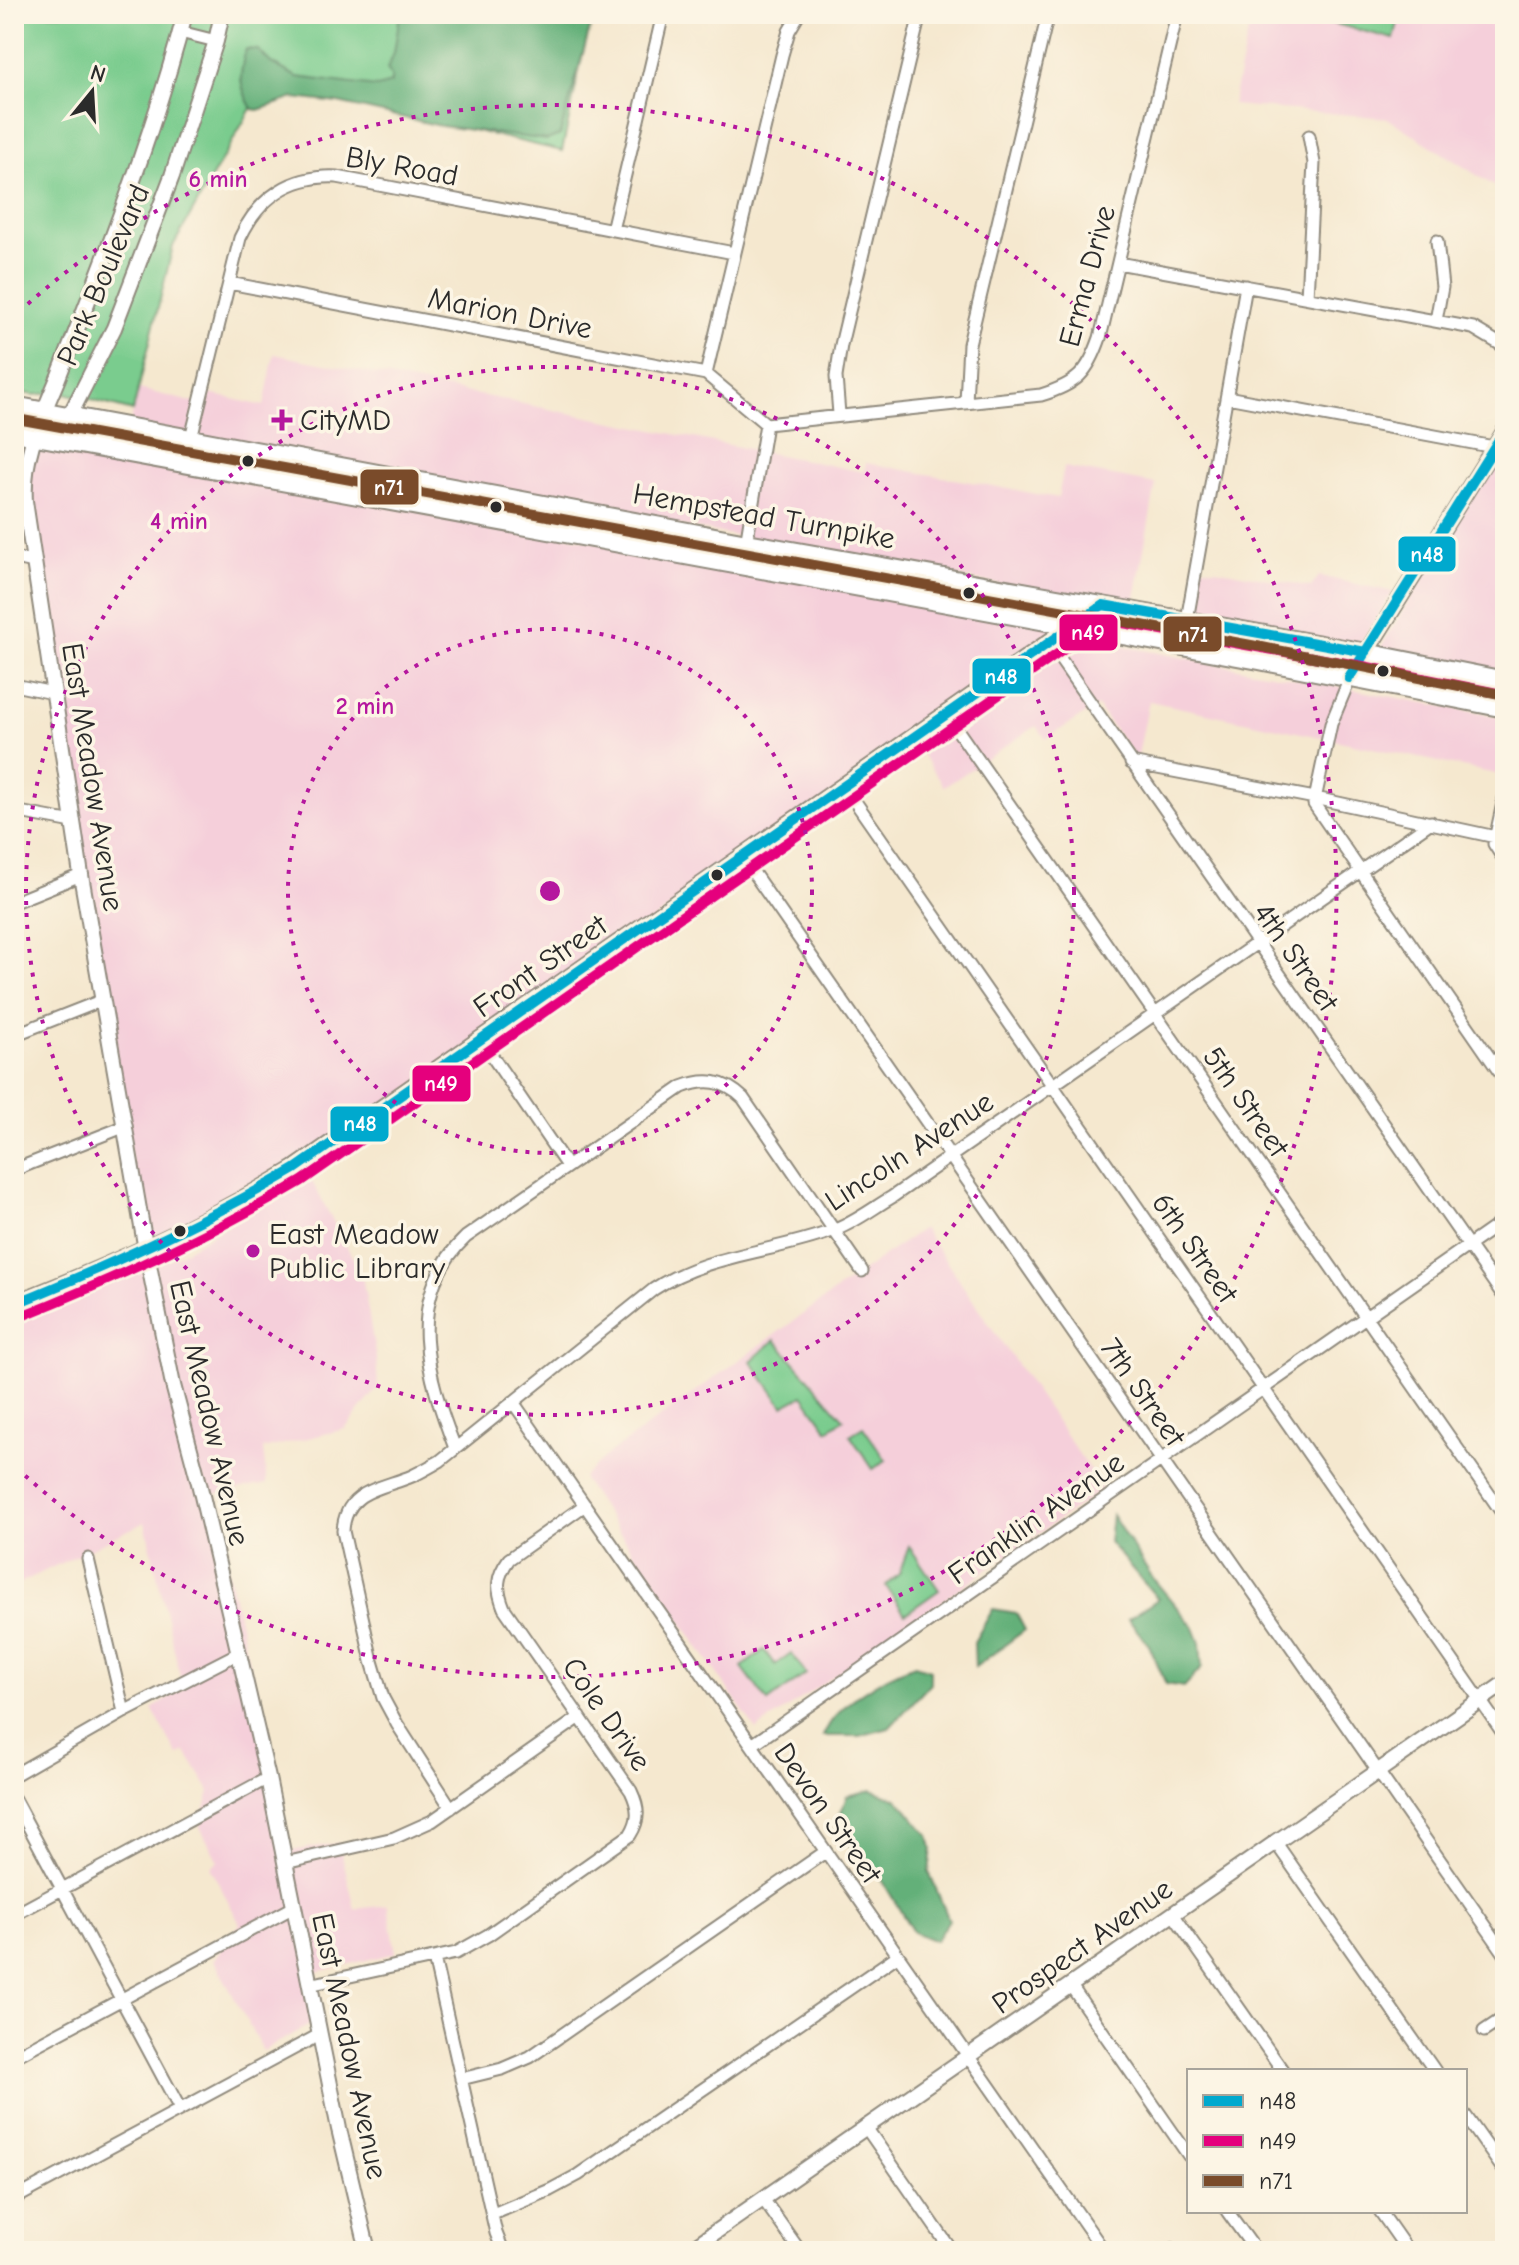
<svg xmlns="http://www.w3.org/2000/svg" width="1519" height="2265" font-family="'Comic Neue',sans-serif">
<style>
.built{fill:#f5cfda}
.green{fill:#7acc8e;stroke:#527c5c;stroke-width:2}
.forest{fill:#63b079;stroke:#476e52;stroke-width:2}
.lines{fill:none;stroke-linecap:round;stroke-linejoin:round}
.minor-casing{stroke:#908a7d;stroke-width:15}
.tertiary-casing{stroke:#908a7d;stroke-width:18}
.secondary-casing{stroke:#908a7d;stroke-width:18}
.primary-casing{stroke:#908a7d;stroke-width:20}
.minor{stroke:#fff;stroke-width:11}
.tertiary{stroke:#fff;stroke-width:14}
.secondary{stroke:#fff;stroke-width:14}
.primary{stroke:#fff;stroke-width:16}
.bus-1-casing{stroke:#fcf5e5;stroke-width:16}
.bus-2-casing{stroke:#fcf5e5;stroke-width:16}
.bus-3-casing{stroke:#fcf5e5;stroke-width:16}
.bus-1{stroke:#00a9ce;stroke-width:10}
.bus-2{stroke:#e5007d;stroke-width:10}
.bus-3{stroke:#7a4b2a;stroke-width:10}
.ring{fill:none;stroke:#b5179e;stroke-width:4;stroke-dasharray:4 8}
.poi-dot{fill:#b5179e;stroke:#fcf5e5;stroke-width:3}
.bus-dot{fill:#2b2b2b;stroke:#fcf5e5;stroke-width:3}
.labels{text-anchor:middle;stroke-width:7;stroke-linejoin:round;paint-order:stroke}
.street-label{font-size:30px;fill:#2b2b2b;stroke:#fcf5e5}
.poi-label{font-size:30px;fill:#2b2b2b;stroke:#fcf5e5;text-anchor:start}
.centre{fill:#b5179e;stroke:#fcf5e5;stroke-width:4}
.ring-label{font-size:24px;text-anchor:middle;font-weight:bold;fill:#b5179e;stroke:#fcf5e5;stroke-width:7;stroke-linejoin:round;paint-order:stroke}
.line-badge{stroke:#fcf5e5;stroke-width:3}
.badge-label{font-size:22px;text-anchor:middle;font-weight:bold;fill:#fff}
</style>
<rect width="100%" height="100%" fill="#fcf5e5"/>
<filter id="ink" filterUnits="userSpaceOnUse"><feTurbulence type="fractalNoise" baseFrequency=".0125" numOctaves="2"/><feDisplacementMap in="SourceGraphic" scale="16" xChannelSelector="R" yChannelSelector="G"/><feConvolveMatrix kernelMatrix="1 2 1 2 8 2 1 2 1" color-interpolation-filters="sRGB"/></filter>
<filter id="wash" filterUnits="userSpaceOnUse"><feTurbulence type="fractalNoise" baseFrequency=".006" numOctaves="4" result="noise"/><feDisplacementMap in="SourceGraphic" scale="32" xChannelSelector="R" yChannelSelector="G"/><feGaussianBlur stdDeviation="1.8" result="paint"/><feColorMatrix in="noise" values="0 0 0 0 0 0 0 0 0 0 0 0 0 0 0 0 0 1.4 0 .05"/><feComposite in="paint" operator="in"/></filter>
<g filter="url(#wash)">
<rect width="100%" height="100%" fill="#f5e8cf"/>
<!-- built -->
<path class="built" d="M1252,14H1505V193L1387,118L1232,105Z
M274,354L864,472L866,463L1058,498L1064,467L1156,484L1133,609L130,424L139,389L207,406L210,394L264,406Z
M14,435L1071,628L295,1169L146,1250L27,516L14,513Z
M1505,442V687L1379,650Z
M1199,566L1311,587L1319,576L1393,592L1358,647L1190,619Z
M1073,637L1505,718V776L1149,701L1137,760L1097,706L1046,739L1036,726L944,787L917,747Z
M309,1176L362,1275L376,1358L378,1388L345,1429L263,1449L267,1484L211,1495L291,1851L339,1843L355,1909L388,1905L396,1953L316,1972L322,2018L263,2051L214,1960L240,1924L210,1867L218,1861L200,1827L210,1791L186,1752L178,1756L152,1709L183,1689L145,1522L14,1586V1321L175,1257Z
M923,1228L1103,1489L756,1730L582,1478L610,1453Z"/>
<!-- green -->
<path class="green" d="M14,14H591L562,151L266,82L173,246L133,411L61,392L33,395L14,391Z
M1296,14H1400L1394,39Z
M775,1340L844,1419L828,1430L803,1395L783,1406L751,1361Z
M863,1427L886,1460L873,1469L850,1435Z
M909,1546L939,1590L905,1614L886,1586L899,1574Z
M764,1650L775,1665L791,1653L806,1674L768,1702L742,1667Z"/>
<!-- forest -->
<path class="forest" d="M400,14H594L560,135L547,140L441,126L338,103L294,98L258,110L252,109C238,84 239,75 246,49L258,50L271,63L297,77L377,87L391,83V75L387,69L394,53Z
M1112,1515L1151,1576L1194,1628L1200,1643L1202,1668L1184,1687L1166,1684L1149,1645L1128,1619L1158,1599L1109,1542Z
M993,1609L1016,1613L1025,1630L975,1667L974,1642Z
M915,1665L930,1670V1684L889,1728L859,1736H823C837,1703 882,1677 915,1665Z
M871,1790L898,1799L929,1836L932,1848L929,1872L949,1920L935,1941L913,1932L882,1880L835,1829L847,1796Z"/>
</g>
<g filter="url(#ink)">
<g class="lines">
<defs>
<path id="minor" d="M180,32L216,41
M612,230L663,14
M1118,263L1473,328L1505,347
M229,283L706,374L766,424
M1307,297L1314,163L1309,136
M1436,321L1442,287L1437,241
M706,374L782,55L789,31L799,14
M1227,397L1494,447
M966,402L969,344L1048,14
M839,414L836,377L841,345L920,14
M766,424L1041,395C1077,384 1088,373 1100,338L1177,14
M191,438L240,238C259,197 292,175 337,177L734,253
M14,558L35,562
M742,568L766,424
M1187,620L1246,286
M1049,643L1505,1298
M1350,678L1331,724L1314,804L1505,1080
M14,685L53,693
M947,715L1505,1517
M1131,763L1315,798L1505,839
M845,787L1505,1736
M1505,794L1494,844L1505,861
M14,811L73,822
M743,858L1505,1954
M14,902L81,875
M14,1035L103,1000
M481,1040L567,1166
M14,1170L126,1126
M513,1402L1104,2251
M455,1448C428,1378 402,1297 466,1237L682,1087C706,1078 724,1080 743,1098L862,1271
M88,1559L124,1712
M752,1745L1505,1220
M14,1775L124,1712L239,1653
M14,1799L180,2109
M451,1808L397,1724L383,1698L372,1661L343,1531C345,1490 381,1489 412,1476C421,1472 431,1466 440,1461L654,1289C707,1254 773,1253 832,1231C853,1224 873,1208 892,1197L1431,822
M1276,1843L1435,2071
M285,1863L394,1838L432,1821L580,1717
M1173,1914L1283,2071
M14,1915L268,1778
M434,1958L496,2233L503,2251
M309,1985L456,1953L488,1935L630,1835C640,1819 639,1808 631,1791L504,1608C496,1588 496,1577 509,1559L585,1505
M1071,1986L1189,2156
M1484,2031L1505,2017
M14,2057L294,1907
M461,2079L502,2069L530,2057L825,1852
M1465,2115L1505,2172
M865,2126L952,2251
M14,2199L319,2035
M763,2199L800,2251
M1227,2211L1256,2251
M1380,2211L1408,2251
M493,2214L550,2190L578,2175L897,1956
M1169,2251L1172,2249"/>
<path id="tertiary" d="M185,14C160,109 127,201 91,293C80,321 69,350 58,378C41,419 22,456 25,501L81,875L146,1250L173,1385L199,1483L268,1778L339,2129L368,2251
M32,437L70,415L114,328L172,176L216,41L222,14
M688,2251L1505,1683"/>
<path id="secondary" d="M1350,678L1505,430"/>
<path id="primary" d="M14,405L747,542L1366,652L1505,680
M14,433L1259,661L1505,709
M14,1304C114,1265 203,1225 295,1169L1103,605"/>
</defs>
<!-- minor casing -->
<use href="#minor" class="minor-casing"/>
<!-- tertiary casing -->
<use href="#tertiary" class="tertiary-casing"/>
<!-- secondary casing -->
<use href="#secondary" class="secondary-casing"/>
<!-- primary casing -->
<use href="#primary" class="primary-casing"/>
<!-- minor -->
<use href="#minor" class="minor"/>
<!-- tertiary -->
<use href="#tertiary" class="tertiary"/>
<!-- secondary -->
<use href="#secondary" class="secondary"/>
<!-- primary -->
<use href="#primary" class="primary"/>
<defs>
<path id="bus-1" d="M1349,678L1505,430
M14,1304C111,1265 205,1222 295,1169L1103,605L1366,652"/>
<path id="bus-2" d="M19,1317C117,1278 211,1235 302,1181L1106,620L1363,666L1502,694"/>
<path id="bus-3" d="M17,419L1262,647L1505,695"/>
</defs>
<!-- bus-1 casing -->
<use href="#bus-1" class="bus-1-casing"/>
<!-- bus-2 casing -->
<use href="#bus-2" class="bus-2-casing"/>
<!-- bus-3 casing -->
<use href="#bus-3" class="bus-3-casing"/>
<!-- bus-1 -->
<use href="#bus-1" class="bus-1"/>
<!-- bus-2 -->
<use href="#bus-2" class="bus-2"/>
<!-- bus-3 -->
<use href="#bus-3" class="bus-3"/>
</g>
</g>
<!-- distance rings -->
<g class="ring">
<circle cx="550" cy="891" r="262"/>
<circle cx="550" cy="891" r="524"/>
<path d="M19 312A786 786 0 1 1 19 1470"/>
</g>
<!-- markers -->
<g class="poi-dot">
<path d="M278 408h8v8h8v8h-8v8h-8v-8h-8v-8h8z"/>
<circle cx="253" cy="1251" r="8"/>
</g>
<g class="bus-dot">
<circle cx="248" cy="461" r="7"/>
<circle cx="496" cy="507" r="7"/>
<circle cx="969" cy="593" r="7"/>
<circle cx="1383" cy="671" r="7"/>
<circle cx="717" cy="875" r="7"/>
<circle cx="180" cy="1231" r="7"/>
</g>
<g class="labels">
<!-- street labels -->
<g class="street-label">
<text transform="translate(402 166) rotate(10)" y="10">Bly Road</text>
<text transform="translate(103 275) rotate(-67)" y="10">Park Boulevard</text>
<text transform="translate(1087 276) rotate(-75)" y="10">Erma Drive</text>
<text transform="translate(510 313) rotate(11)" y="10">Marion Drive</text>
<text transform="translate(764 516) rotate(10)" y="10">Hempstead Turnpike</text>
<text transform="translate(93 777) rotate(81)" y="10">East Meadow Avenue</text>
<text transform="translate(1296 957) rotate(55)" y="10">4th Street</text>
<text transform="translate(540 966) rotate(-35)" y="10">Front Street</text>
<text transform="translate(1246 1102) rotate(55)" y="10">5th Street</text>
<text transform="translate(909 1151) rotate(-33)" y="10">Lincoln Avenue</text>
<text transform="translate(1195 1248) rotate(55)" y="10">6th Street</text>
<text transform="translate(1143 1392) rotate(55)" y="10">7th Street</text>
<text transform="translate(210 1413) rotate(77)" y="10">East Meadow Avenue</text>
<text transform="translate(1036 1518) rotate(-35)" y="10">Franklin Avenue</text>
<text transform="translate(607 1714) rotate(55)" y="10">Cole Drive</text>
<text transform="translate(828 1813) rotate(55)" y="10">Devon Street</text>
<text transform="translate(1082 1946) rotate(-35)" y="10">Prospect Avenue</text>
<text transform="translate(350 2046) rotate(78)" y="10">East Meadow Avenue</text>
</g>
<!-- poi labels -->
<g class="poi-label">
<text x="300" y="430">CityMD</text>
<text x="269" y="1244">East Meadow<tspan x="269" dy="34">Public Library</tspan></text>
</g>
</g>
<circle cx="550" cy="891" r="12" class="centre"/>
<g class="ring-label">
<text x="218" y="187">6 min</text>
<text x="179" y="529">4 min</text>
<text x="365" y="714">2 min</text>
</g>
<g class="line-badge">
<rect x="359" y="468" width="61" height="38" rx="8" fill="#7a4b2a"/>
<rect x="1397" y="535" width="60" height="38" rx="8" fill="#00a9ce"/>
<rect x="1058" y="613" width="61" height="39" rx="8" fill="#e5007d"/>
<rect x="1162" y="615" width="61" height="38" rx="8" fill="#7a4b2a"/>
<rect x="971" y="657" width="61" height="38" rx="8" fill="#00a9ce"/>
<rect x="411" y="1064" width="61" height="39" rx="8" fill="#e5007d"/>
<rect x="329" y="1105" width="61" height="38" rx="8" fill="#00a9ce"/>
</g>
<g class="badge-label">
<text x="389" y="495">n71</text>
<text x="1427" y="562">n48</text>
<text x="1088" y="640">n49</text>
<text x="1193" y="642">n71</text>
<text x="1001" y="684">n48</text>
<text x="441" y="1091">n49</text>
<text x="360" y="1131">n48</text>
</g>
<!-- margin -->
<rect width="1519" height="2265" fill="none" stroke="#fcf5e5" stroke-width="48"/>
<!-- legend -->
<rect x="1187" y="2069" width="280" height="144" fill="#fcf5e5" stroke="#a8a49b" stroke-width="2"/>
<rect x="1203" y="2095" width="40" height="12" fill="#00a9ce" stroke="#a8a49b" stroke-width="2"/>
<text x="1259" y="2109" font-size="24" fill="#2b2b2b">n48</text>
<rect x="1203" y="2135" width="40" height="12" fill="#e5007d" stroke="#a8a49b" stroke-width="2"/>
<text x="1259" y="2149" font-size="24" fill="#2b2b2b">n49</text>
<rect x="1203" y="2175" width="40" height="12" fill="#7a4b2a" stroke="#a8a49b" stroke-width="2"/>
<text x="1259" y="2189" font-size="24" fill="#2b2b2b">n71</text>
<!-- north arrow -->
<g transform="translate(92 92) rotate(18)" stroke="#fcf5e5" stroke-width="6" paint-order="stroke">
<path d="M0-6L14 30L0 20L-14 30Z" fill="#2b2b2b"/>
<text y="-12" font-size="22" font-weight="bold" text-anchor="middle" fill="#2b2b2b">N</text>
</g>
</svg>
